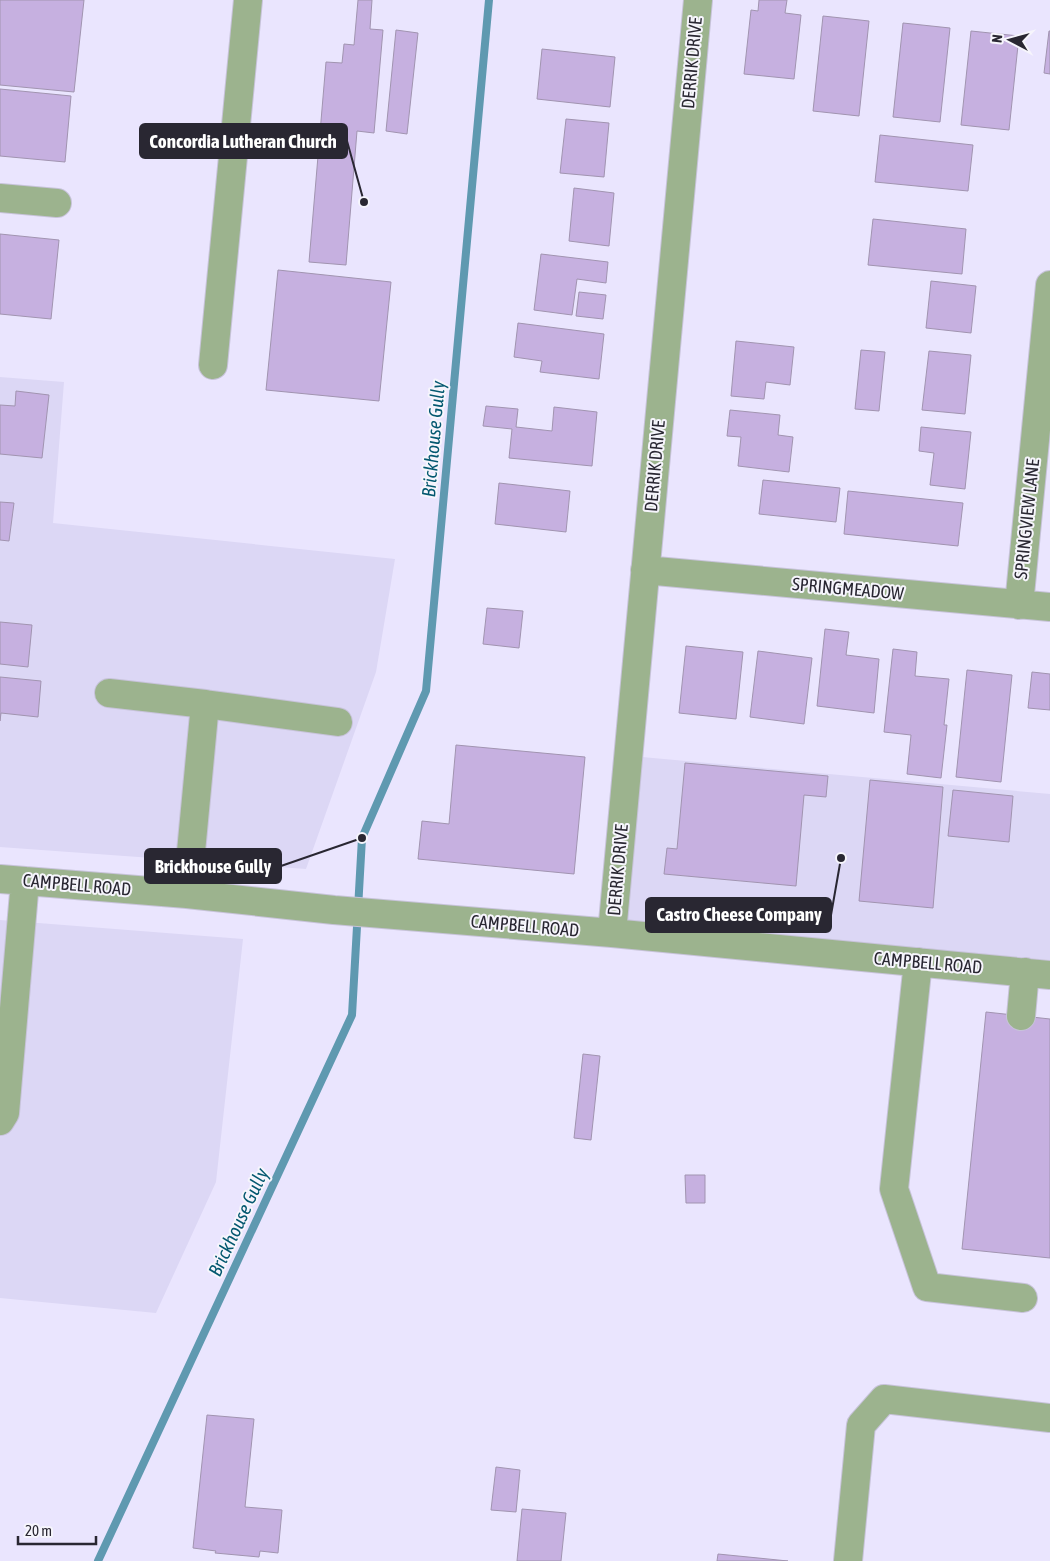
<svg xmlns="http://www.w3.org/2000/svg" width="1050" height="1561" font-family="'Asap Condensed',sans-serif">
<style>
.built{fill:#dcd7f5}
.lines{fill:none;stroke-linecap:round;stroke-linejoin:round}
.stream{stroke:#5f99b0;stroke-width:8}
.building{fill:#c6b0e0;stroke:#a194b0}
.minor-casing{stroke:#c7c3d9;stroke-width:30}
.minor{stroke:#9cb38e;stroke-width:28}
.labels{text-anchor:middle;stroke-width:4;stroke-linejoin:round;paint-order:stroke}
.street-label{font-size:18px;fill:#292732;stroke:#f6f5fc}
.water-label{font-size:19px;font-style:italic;fill:#045870;stroke:#f6f5fc}
.leader{fill:none;stroke:#292732;stroke-width:2}
.callout-dot{fill:#292732;stroke:#f6f5fc;stroke-width:2}
.callout{fill:#292732;stroke:#292732;stroke-width:2}
.callout-label{font-size:19px;text-anchor:middle;font-weight:bold;fill:#fff}
</style>
<rect width="100%" height="100%" fill="#eae5fe"/>
<!-- built -->
<path class="built" d="M0,377L64,382L53,523L395,559L376,672L306,869L0,847Z
M642,757L1050,794V960L627,921Z
M0,920L243,939L216,1182L156,1313L0,1298Z"/>
<g class="lines">
<!-- stream -->
<path class="stream" d="M98,1561L352,1015L362,838L426,691L489,0"/>
</g>
<!-- building -->
<path class="building" d="M0,0H84L74,92L0,85Z
M358,0H372L370,29L383,30L374,133L357,131L346,265L309,262L326,62L342,63L344,44L354,45Z
M759,0H787L785,13L801,15L794,79L744,74L751,10L758,11Z
M823,16L869,21L859,116L813,111Z
M903,23L950,28L940,122L893,117Z
M396,30L418,33L407,134L386,131Z
M971,31L1019,36L1009,130L961,125Z
M1049,31H1050V74L1044,73Z
M542,49L615,57L610,107L537,99Z
M0,89L71,96L65,162L0,156Z
M566,119L609,123L604,177L560,173Z
M880,135L973,145L968,191L875,182Z
M574,188L614,193L609,246L569,241Z
M873,219L966,229L962,274L868,265Z
M0,234L59,240L51,319L0,314Z
M541,254L608,262L606,283L577,279L572,315L534,310Z
M278,270L391,282L379,401L266,390Z
M931,281L976,286L971,333L926,328Z
M579,292L606,295L603,319L576,316Z
M518,323L604,334L599,379L540,372L542,361L514,357Z
M736,341L794,347L790,385L766,382L764,399L731,396Z
M861,350L885,352L879,411L855,409Z
M929,351L971,355L965,414L922,410Z
M16,391L49,395L42,458L0,454V405L15,406Z
M486,406L518,409L516,427L552,431L554,407L597,412L592,466L509,458L512,429L483,426Z
M730,410L780,415L778,435L793,437L789,472L738,466L741,437L727,436Z
M921,427L971,432L965,489L930,485L934,453L919,451Z
M763,480L840,488L836,522L759,514Z
M499,483L570,491L566,532L495,524Z
M848,491L963,503L958,546L844,534Z
M0,502L14,503L9,541L0,540Z
M487,608L523,611L519,648L483,644Z
M0,622L32,625L28,667L0,664Z
M825,629L849,632L846,655L879,659L874,713L817,706Z
M686,646L743,652L736,719L679,713Z
M893,649L917,652L915,676L949,679L944,725H947L941,778L907,774L911,735L884,732Z
M758,651L812,658L804,724L750,717Z
M967,670L1012,675L1001,782L956,777Z
M1032,672L1050,674V710L1028,708Z
M0,677L41,681L38,717L1,713L0,721Z
M456,745L585,757L574,874L418,859L422,821L449,824Z
M685,763L828,776L826,797L804,795L796,886L664,874L667,848L677,849Z
M870,780L943,787L933,908L859,901Z
M953,790L1013,796L1009,842L948,836Z
M986,1012L1050,1019V1258L962,1249Z
M583,1054L600,1056L591,1140L574,1138Z
M685,1175H705V1203H686Z
M207,1415L254,1419L245,1507L282,1510L278,1553L260,1551L259,1557L215,1553L216,1551L193,1548Z
M496,1467L520,1470L516,1512L491,1510Z
M522,1509L566,1513L561,1561H517Z
M718,1554L788,1561H717Z"/>
<g class="lines">
<defs>
<path id="minor" d="M0,198L57,203
M213,365L248,0
M645,570L1050,607
M1019,605L1050,285
M109,693L205,704L187,894
M205,704L338,722
M0,879L187,894L334,910L612,933L1050,975
M612,933L698,0
M918,962L894,1189L927,1287L1023,1298
M1021,1016L1025,972
M0,1121L5,1113L25,881
M848,1561L861,1425L884,1399L1050,1418"/>
</defs>
<!-- minor casing -->
<use href="#minor" class="minor-casing"/>
<!-- minor -->
<use href="#minor" class="minor"/>
</g>
<g class="labels">
<!-- street labels -->
<g class="street-label">
<text transform="translate(692 63) rotate(-85)" y="6">DERRIK DRIVE</text>
<text transform="translate(655 466) rotate(-85)" y="6">DERRIK DRIVE</text>
<text transform="translate(1027 519) rotate(-84)" y="6">SPRINGVIEW LANE</text>
<text transform="translate(848 589) rotate(5)" y="6">SPRINGMEADOW</text>
<text transform="translate(618 870) rotate(-85)" y="6">DERRIK DRIVE</text>
<text transform="translate(77 885) rotate(5)" y="6">CAMPBELL ROAD</text>
<text transform="translate(525 926) rotate(5)" y="6">CAMPBELL ROAD</text>
<text transform="translate(928 963) rotate(5)" y="6">CAMPBELL ROAD</text>
</g>
<!-- water labels -->
<g class="water-label">
<text transform="translate(433 439) rotate(-85)" y="7">Brickhouse Gully</text>
<text transform="translate(238 1222) rotate(-65)" y="7">Brickhouse Gully</text>
</g>
</g>
<!-- callouts -->
<path class="leader" d="M364 202L347 141M362 838L281 866M841 858L831 915"/>
<g class="callout-dot">
<circle cx="364" cy="202" r="5"/>
<circle cx="362" cy="838" r="5"/>
<circle cx="841" cy="858" r="5"/>
</g>
<g class="callout">
<rect x="140" y="124" width="207" height="34" rx="5"/>
<rect x="145" y="849" width="136" height="34" rx="5"/>
<rect x="646" y="898" width="185" height="34" rx="5"/>
</g>
<g class="callout-label">
<text x="243" y="148">Concordia Lutheran Church</text>
<text x="213" y="873">Brickhouse Gully</text>
<text x="739" y="921">Castro Cheese Company</text>
</g>
<!-- north arrow -->
<g transform="translate(1010 40) rotate(276)" stroke="#f6f5fc" stroke-width="4" paint-order="stroke">
<path d="M0-4L9 19L0 12L-9 19Z" fill="#292732"/>
<text y="-8" font-size="14" font-weight="bold" text-anchor="middle" fill="#292732">N</text>
</g>
<!-- scale -->
<path d="M18 1536v8h78v-8" fill="none" stroke="#292732" stroke-width="2.5"/>
<text x="25" y="1536" font-size="15" fill="#292732" stroke="#f6f5fc" stroke-width="4" paint-order="stroke">20 m</text>
</svg>
